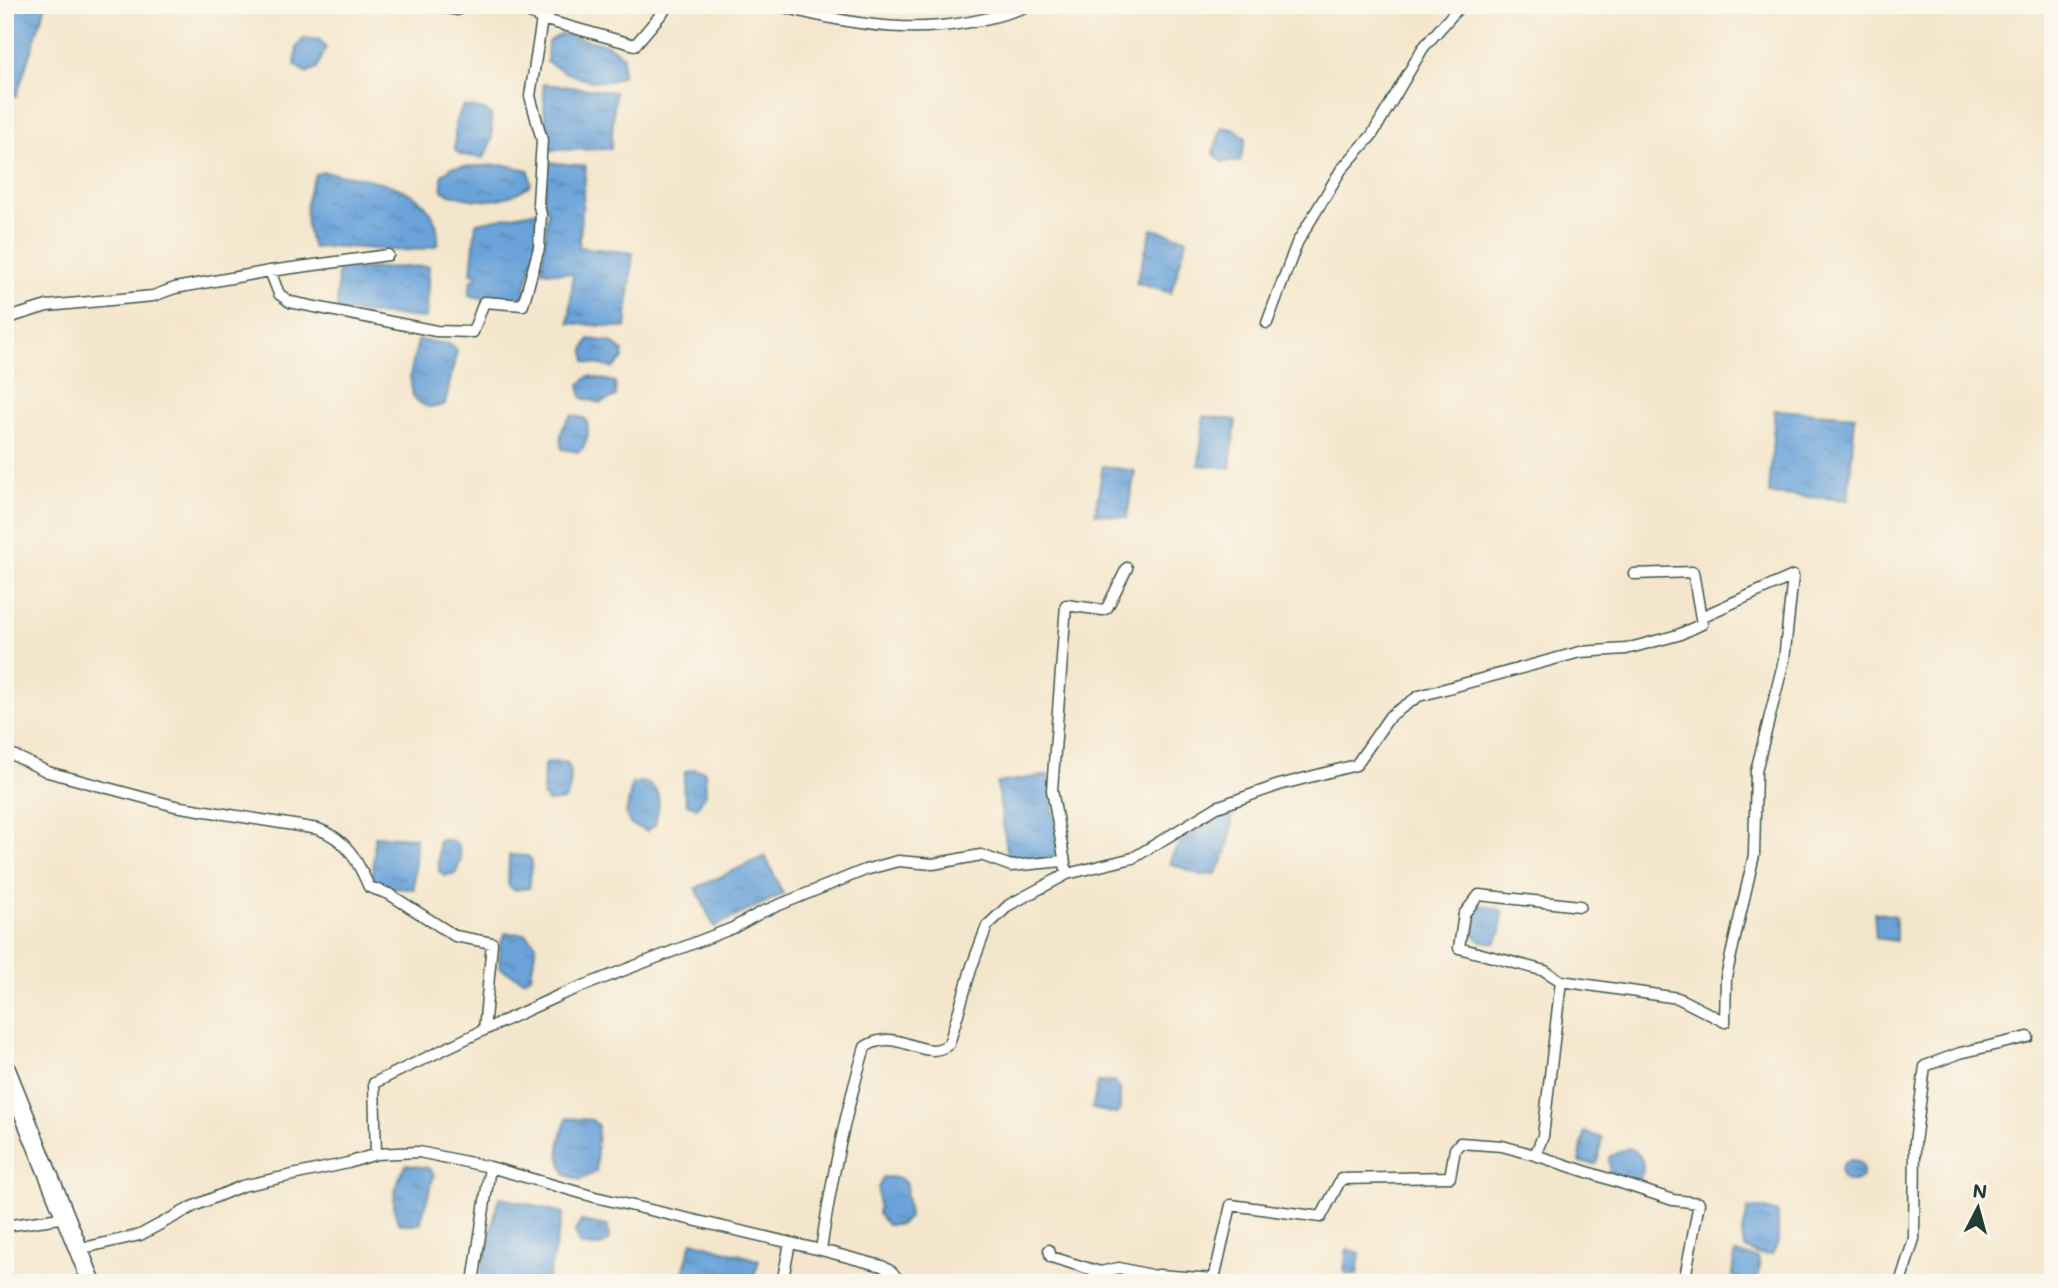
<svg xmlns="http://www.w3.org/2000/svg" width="2058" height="1288" font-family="Mali,sans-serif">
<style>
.water{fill:url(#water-ripples);stroke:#457086;stroke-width:2}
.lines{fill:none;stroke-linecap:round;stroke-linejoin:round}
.street-casing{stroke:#3f564b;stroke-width:13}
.highway-casing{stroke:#3f564b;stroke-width:21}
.street{stroke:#fff;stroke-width:10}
.highway{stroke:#fff;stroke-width:18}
</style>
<defs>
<pattern id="water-ripples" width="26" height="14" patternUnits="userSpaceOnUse" patternTransform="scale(1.75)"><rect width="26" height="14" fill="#6ba3d9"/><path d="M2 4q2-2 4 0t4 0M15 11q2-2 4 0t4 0" fill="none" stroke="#5786b1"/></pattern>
</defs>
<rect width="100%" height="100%" fill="#fbf7ec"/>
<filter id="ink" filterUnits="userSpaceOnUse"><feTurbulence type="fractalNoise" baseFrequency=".0143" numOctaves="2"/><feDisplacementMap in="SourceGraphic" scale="14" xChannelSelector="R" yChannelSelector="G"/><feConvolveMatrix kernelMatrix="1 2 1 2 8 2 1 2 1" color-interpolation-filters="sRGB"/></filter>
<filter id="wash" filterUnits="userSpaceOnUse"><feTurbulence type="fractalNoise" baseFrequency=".00686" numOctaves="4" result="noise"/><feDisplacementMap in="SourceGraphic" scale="28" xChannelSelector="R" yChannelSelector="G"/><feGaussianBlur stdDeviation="1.57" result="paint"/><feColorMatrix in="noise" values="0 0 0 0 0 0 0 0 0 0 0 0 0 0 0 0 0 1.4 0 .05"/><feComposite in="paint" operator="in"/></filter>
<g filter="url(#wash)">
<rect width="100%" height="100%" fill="#f4e6cc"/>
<!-- water -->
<path class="water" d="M5,5H46L16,97L5,93Z
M561,34L608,45L623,56V75C602,91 566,74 547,62L548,42Z
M304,38L320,40L326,48L317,68L307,73L295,66L297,47Z
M543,84L615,92L611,149L547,150Z
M463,106L485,110L491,115L492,139L484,158L461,155L455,150V123Z
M1222,127L1236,130L1246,138L1240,162H1223L1213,153Z
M547,162L586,166L579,247L633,253L626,328L569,323L573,274L542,271L548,208L543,207Z
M506,165L529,170L531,184C503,206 474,203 442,191V175L452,167Z
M323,172C367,178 443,185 438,245C401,258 354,242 313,248C303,221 303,200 316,174Z
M538,211L537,246L521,304L469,296L471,280H475L476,274L471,273L476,223Z
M1152,229L1187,239L1171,293L1136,283Z
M429,266L426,318L337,311L338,270Z
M589,339L611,342L623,351V359L613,368L586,362L584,350Z
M418,340L449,344L457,350L445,404C431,410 424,407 413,398L410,375Z
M589,376L615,382L616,396L600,403L582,398L579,385Z
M1775,410L1855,416L1848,500L1769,494Z
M572,415L586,419C590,429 588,446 578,452L562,449C558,435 563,425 572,415Z
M1204,416L1236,420L1230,468L1199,465Z
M1103,466L1135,471L1127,518L1095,513Z
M551,762H566C574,771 571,790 565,800L548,802L543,796L544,765Z
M693,769L705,771L706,794L697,808L687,804L683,789L685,772Z
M1048,775L1060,856L1009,864L997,783Z
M641,782C665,787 659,807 655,825L647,831L630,824L626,814L632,784Z
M1226,814H1232C1232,833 1227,860 1215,874L1200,875L1170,863C1172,841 1207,824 1226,814Z
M375,836L416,838L414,889L372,887Z
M438,840H450L458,845L461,859L456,873L444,876L439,871Z
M509,855L528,856L532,861L529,888L514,890L508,885Z
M765,856L783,894L714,927L696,888Z
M1480,905L1502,910L1501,933L1495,943L1480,941L1473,933Z
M1874,912L1896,916V941L1876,938Z
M505,933L526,934L536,944L531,976L523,980L499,968L500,944Z
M1098,1082H1114L1120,1088V1111L1116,1114L1092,1109Z
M567,1118L592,1120L598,1126L596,1172L581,1180L566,1175C555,1153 559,1140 567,1118Z
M1584,1132L1602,1138L1597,1164L1579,1162Z
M1628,1148C1643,1154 1647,1166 1639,1180H1625L1610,1172L1609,1157Z
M1841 1171a11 11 0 1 1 22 0a11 11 0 1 1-22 0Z
M406,1165L428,1168L434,1175L420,1224H399C389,1205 395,1183 406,1165Z
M883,1177L900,1178L906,1184L909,1218L899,1225H887L878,1214V1188Z
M499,1197L563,1213L547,1283H479Z
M1762,1208L1778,1213V1242L1772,1255L1757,1254L1744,1247L1742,1235L1748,1209Z
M581,1221L608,1226L609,1240C601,1249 591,1247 580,1245L575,1231Z
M692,1241L759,1260L752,1283H680Z
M1347,1249L1360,1253L1357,1275L1346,1273L1344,1270Z
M1735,1253L1758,1258L1760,1266L1757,1281L1745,1283L1732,1275Z"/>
</g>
<g filter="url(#ink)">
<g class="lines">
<defs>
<path id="street" d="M434,5L457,10L467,5
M497,5L528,12
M776,5C868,30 940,39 1031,5
M542,19L635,45L669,5
M270,271L279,294L290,302L436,331L473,332L484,302L523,305L539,248L541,214L538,203L542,140L530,96L542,19L528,12L529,5
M5,319L47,306L153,296L175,288L270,271L388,255
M1267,323L1297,243L1341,170L1372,135L1423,48L1461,5
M1701,617L1793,576
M5,751L48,772L175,806L318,829C347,839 357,860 369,887L389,894L455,936L492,943L484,1030L374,1083L376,1154
M1067,874L1052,790L1066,605L1103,610L1107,608L1127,568
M1561,981L1545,971L1459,948L1464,914L1479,895L1580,906
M484,1030L560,995L733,928L762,912L865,870L898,861L933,864L981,855L1011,866L1063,861
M1535,1155L1543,1136L1561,981L1678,998L1725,1022L1726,977L1754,855L1756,771L1784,660L1793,576
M5,1226L67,1217
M79,1249L140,1235L194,1206L242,1186L348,1163L376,1154L419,1152L490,1167L595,1197L821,1250L882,1266L892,1272L901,1283
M821,1250C831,1181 845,1114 865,1047C898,1025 924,1064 949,1044L972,966L987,926L1009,905L1067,874L1133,858L1217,807L1279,785L1356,765L1390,716L1419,696L1580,652L1626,649L1678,635L1702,624L1693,572L1634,574
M1049,1250L1051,1257L1100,1272L1119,1268L1155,1276
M473,1283L490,1167
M782,1283L790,1243
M1153,1283L1158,1275L1214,1279L1231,1205L1321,1217L1341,1179L1450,1177L1455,1149L1460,1143L1502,1146L1535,1155L1673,1200L1699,1203L1684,1283
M1900,1283L1914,1239L1915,1142L1925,1066L1960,1053L2028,1037"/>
<path id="highway" d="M5,1067L92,1283"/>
</defs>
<!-- street casing -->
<use href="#street" class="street-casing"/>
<!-- highway casing -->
<use href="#highway" class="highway-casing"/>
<!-- street -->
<use href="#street" class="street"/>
<!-- highway -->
<use href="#highway" class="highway"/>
</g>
</g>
<!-- margin -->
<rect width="2058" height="1288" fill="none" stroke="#fbf7ec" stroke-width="28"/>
<!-- north arrow -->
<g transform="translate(1978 1208) rotate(6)" stroke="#fbf7ec" stroke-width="5" paint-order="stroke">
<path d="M0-5L12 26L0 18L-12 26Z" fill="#1f3d34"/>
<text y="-10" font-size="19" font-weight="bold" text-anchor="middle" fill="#1f3d34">N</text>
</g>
</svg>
